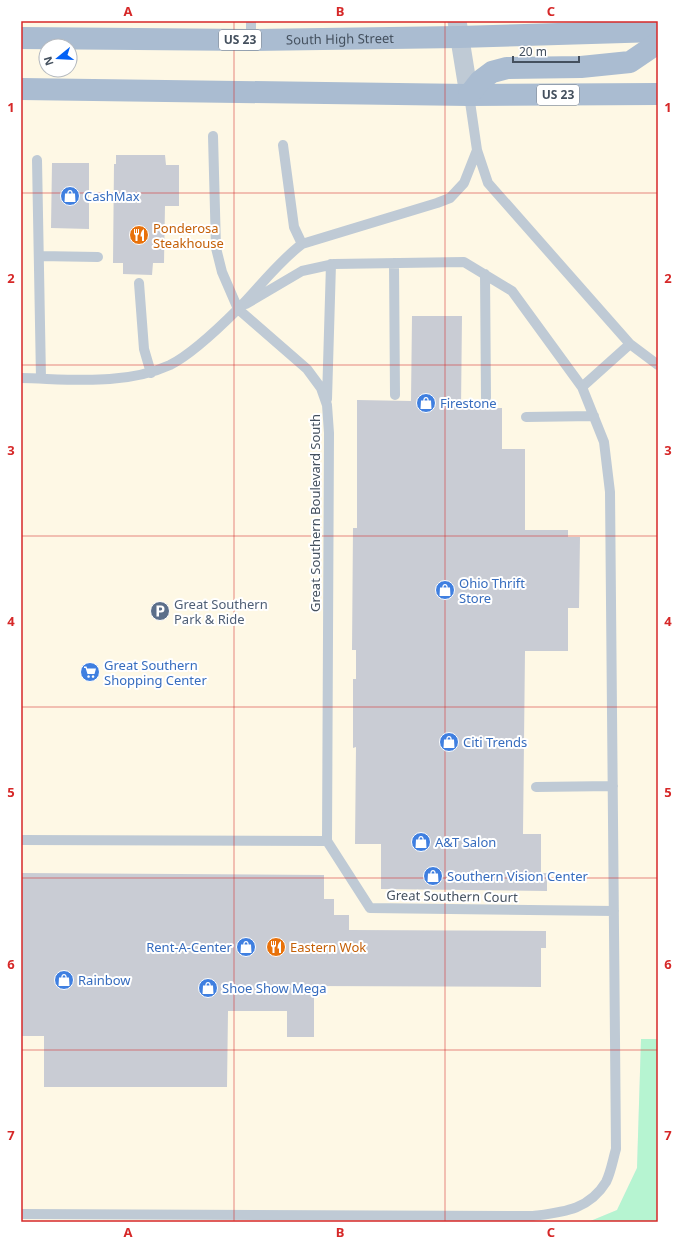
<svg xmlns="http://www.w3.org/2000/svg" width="679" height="1243" font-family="'Noto Sans',sans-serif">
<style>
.commercial{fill:#fef8e5;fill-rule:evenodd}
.green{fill:#b6f4d1}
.building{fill:#c9ccd4}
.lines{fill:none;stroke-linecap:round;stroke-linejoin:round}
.lane{stroke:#bfcad5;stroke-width:10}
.street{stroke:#bfcad5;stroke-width:19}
.primary{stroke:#aabcd1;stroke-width:22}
.grid{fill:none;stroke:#d62828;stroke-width:1;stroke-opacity:0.55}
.labels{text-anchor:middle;stroke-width:4;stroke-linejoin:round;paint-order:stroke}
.shield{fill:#fff;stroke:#7c848e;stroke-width:1}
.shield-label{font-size:12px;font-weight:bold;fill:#44505e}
.street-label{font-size:13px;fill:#44505e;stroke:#fff}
.shop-label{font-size:13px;fill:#366cbe;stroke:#fff;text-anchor:start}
.food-label{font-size:13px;fill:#c56008;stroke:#fff;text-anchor:start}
.service-label{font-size:13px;fill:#4e5e75;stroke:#fff;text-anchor:start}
.neatline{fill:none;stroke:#d62828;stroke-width:1.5}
.grid-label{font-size:13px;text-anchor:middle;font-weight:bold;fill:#d62828}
</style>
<rect width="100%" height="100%" fill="#f1eeee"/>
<!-- commercial -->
<path class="commercial" d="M21,21H658V1039H641L637,1168L617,1210L588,1222H21ZM46,46H70V70H46Z"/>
<!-- green -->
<path class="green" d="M641,1039H658V1222H588L617,1210L637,1168Z"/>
<!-- building -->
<path class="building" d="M116,155H165L166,165H179V206H165L164,263H153L152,275L123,274V263H113L114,164H116Z
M52,163H89V229L51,228Z
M412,316H462L461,408H502V449H525V530H568V537H580L579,608H568V651H525L523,834H541V873H547V891L381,889V844H355L356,747L353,748V679H356V650H352L353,528H357V400L411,401Z
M21,873L324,875V899H334V915H349V930L546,931V948H541V987L314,986V1037H287V1011H228L227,1087H44V1036H21Z"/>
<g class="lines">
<!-- lane -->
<path class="lane" d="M251,21V40
M469,95L477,150L488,183L630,344L658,365
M213,136L216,248L222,272L238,309L307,369L321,388L327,405L329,433L327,841
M283,145L294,227L302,244
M37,160L41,378
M39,256L98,257
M394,263L395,395
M485,274L486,398
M139,283L144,349L151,373
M246,304L302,271L334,264L464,262L512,291L582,387L630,344
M21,378C70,379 124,386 170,365C192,354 221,326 238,309C259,288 277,263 302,244L437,203L450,198L464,183L477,150
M327,399L331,264
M526,417L594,416
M536,787L613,786
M21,840L327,841
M327,841L370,908L614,911
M21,1214L533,1216C563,1212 589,1210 606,1182C611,1172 613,1159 616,1149L610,492L604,442L582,387"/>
<!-- street -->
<path class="street" d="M457,21L469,95"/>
<!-- primary -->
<g class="primary">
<path id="s1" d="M21,38L251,40L459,37L658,31"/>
<path d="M21,89L469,95L658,94"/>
<path d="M469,95L480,81L492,72L507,68L581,67L630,62L658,43"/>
</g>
</g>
<!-- grid -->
<path class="grid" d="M234,21V1222M445,21V1222M21,193H658M21,365H658M21,536H658M21,707H658M21,878H658M21,1050H658"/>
<!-- icons -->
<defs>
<symbol id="shop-disc" viewBox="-11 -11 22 22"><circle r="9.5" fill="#3f7fe0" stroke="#fff"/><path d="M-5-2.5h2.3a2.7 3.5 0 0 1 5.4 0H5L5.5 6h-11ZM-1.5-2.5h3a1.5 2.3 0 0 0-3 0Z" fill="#fff"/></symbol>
<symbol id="restaurant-disc" viewBox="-11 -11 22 22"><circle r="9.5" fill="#e8710a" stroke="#fff"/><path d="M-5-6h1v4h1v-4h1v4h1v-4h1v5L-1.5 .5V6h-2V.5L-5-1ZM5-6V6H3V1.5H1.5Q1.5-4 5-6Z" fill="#fff"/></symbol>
<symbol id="parking-disc" viewBox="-11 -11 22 22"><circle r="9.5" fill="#5c6f8a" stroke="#fff"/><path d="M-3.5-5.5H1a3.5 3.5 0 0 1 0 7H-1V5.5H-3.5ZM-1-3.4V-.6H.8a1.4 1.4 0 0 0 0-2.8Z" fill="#fff"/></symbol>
<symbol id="supermarket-disc" viewBox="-11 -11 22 22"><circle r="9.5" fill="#3f7fe0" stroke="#fff"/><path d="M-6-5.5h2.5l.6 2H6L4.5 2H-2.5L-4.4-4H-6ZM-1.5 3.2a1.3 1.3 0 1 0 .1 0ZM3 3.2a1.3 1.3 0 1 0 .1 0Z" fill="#fff"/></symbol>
</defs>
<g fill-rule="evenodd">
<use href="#shop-disc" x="59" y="185" width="22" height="22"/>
<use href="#restaurant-disc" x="128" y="224" width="22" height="22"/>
<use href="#shop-disc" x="415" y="392" width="22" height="22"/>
<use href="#shop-disc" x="434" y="579" width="22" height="22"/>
<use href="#parking-disc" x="149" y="600" width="22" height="22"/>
<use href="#supermarket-disc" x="79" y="661" width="22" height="22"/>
<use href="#shop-disc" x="438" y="731" width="22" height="22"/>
<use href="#shop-disc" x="410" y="831" width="22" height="22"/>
<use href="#shop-disc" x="422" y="865" width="22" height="22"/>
<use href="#shop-disc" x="235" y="936" width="22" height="22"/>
<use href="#restaurant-disc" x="265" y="936" width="22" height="22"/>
<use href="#shop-disc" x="53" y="969" width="22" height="22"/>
<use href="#shop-disc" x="197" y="977" width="22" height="22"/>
</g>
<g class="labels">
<!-- shield labels -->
<g class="shield">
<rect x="219" y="30" width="42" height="20" rx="3"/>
<rect x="537" y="85" width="42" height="20" rx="3"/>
</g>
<g class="shield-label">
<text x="240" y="44">US 23</text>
<text x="558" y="99">US 23</text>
</g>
<!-- street labels -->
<g class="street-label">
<text dy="5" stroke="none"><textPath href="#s1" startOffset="319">South High Street</textPath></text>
<text transform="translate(315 513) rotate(-90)" y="5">Great Southern Boulevard South</text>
<text transform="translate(452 896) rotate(1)" y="5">Great Southern Court</text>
</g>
<!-- shop labels -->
<g class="shop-label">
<text x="84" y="201">CashMax</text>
<text x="440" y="408">Firestone</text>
<text x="459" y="588">Ohio Thrift<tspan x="459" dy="15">Store</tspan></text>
<text x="104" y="670">Great Southern<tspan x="104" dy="15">Shopping Center</tspan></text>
<text x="463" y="747">Citi Trends</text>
<text x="435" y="847">A&amp;T Salon</text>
<text x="447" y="881">Southern Vision Center</text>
<text x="232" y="952" text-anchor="end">Rent-A-Center</text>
<text x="78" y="985">Rainbow</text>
<text x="222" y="993">Shoe Show Mega</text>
</g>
<!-- food labels -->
<g class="food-label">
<text x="153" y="233">Ponderosa<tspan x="153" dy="15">Steakhouse</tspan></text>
<text x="290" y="952">Eastern Wok</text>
</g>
<!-- service labels -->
<g class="service-label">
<text x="174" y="609">Great Southern<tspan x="174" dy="15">Park &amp; Ride</tspan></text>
</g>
</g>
<!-- border -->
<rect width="679" height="1243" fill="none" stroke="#ffffff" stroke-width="44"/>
<!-- north arrow -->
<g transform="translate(58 58) rotate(252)"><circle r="19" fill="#ffffff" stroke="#b4b9bf"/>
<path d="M0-3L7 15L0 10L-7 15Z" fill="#0361f5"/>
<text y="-6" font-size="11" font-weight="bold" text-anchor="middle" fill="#44505e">N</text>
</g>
<!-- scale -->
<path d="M513 56v6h66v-6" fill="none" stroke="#44505e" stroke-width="2"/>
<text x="519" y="56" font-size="12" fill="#44505e" stroke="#ffffff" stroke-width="3" paint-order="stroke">20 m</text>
<rect x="22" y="22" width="635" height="1199" class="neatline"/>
<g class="grid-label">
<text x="128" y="16">A</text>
<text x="340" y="16">B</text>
<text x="551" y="16">C</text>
<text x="11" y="112">1</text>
<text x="668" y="112">1</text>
<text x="11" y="283">2</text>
<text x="668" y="283">2</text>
<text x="11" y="455">3</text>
<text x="668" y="455">3</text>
<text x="11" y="626">4</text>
<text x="668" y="626">4</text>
<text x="11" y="797">5</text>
<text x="668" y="797">5</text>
<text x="11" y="969">6</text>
<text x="668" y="969">6</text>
<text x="11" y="1140">7</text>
<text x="668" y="1140">7</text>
<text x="128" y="1237">A</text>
<text x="340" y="1237">B</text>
<text x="551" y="1237">C</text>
</g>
</svg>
